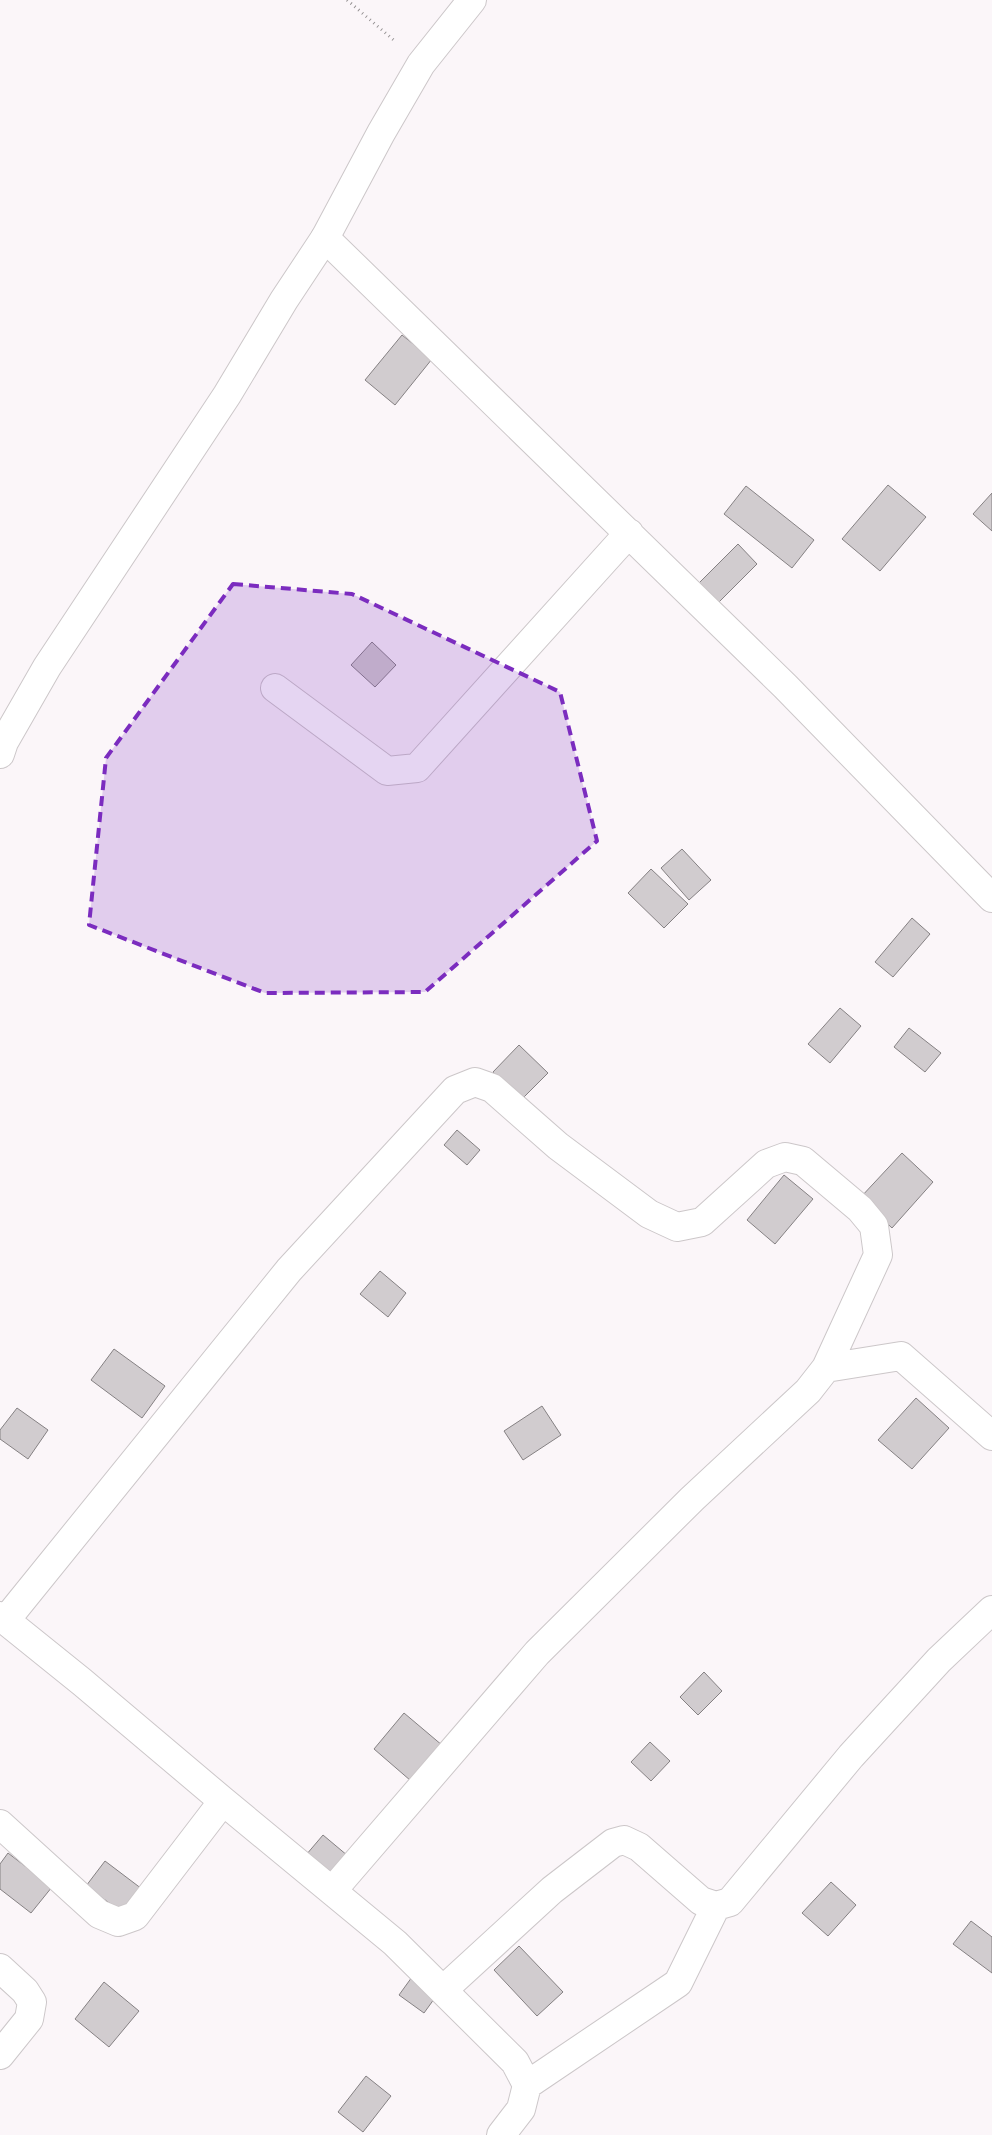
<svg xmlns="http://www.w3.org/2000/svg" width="992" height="2135" font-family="Manrope,sans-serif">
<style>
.building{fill:#d1cccf;stroke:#858183}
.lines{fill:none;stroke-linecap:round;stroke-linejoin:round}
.street-casing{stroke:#ccc7c9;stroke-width:30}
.secondary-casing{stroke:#ccc7c9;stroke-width:30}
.path{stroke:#928f90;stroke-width:3;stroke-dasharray:1 4;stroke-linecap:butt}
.street{stroke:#fff;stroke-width:28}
.secondary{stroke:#fff;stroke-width:28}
.marked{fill:#7b2cbf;fill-opacity:0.2;stroke:#7b2cbf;stroke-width:4;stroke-dasharray:10 6;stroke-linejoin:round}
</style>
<rect width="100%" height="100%" fill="#fbf6f9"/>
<!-- building -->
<path class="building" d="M402,335L432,359L395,405L365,380Z
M888,485L926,517L880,571L842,539Z
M746,486L814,540L792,568L724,514Z
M992,493V531L973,514Z
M738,544L757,564L713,608L694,588Z
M372,642L396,665L375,687L351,665Z
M682,849L711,880L689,900L661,868Z
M651,869L688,904L664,928L628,893Z
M912,918L930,934L893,977L875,962Z
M840,1008L861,1026L830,1063L808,1044Z
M909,1028L941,1053L925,1072L894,1047Z
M519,1045L548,1073L521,1100L493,1072Z
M457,1130L480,1150L467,1165L444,1145Z
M902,1153L933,1182L892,1228L860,1198Z
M784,1175L813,1199L775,1244L747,1220Z
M380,1271L406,1293L388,1317L360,1294Z
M114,1349L165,1386L142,1418L91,1380Z
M916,1398L949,1428L912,1469L878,1440Z
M542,1406L561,1435L523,1460L504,1431Z
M17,1408L48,1430L28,1459L0,1439V1430Z
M704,1672L722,1691L698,1715L680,1697Z
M404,1713L449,1751L418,1787L374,1749Z
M650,1742L670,1761L651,1781L631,1762Z
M323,1835L354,1861L338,1881L306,1855Z
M8,1853L52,1887L31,1913L0,1889V1864Z
M105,1861L142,1889L123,1913L86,1886Z
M831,1882L856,1905L828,1936L802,1913Z
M971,1921L992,1937V1973L953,1944Z
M519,1946L563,1992L537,2016L494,1970Z
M412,1977L437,1995L424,2013L399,1995Z
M104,1982L139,2011L109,2047L75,2019Z
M366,2076L391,2096L363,2132L338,2112Z"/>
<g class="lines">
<defs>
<path id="street" d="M325,238L785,686L992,898
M275,688L387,771L417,768L629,533
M826,1368L901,1356L992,1436
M0,1616L82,1682L223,1801L395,1943L515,2062L527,2085L521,2109L501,2135
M5,1621L289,1270L455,1090L475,1082L492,1088L558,1146L649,1214L677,1227L702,1222L766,1164L785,1157L803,1161L860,1209L874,1226L878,1255L826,1368L808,1391L692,1499L537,1653L332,1891
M0,1824L99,1914L118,1922L135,1916L223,1801
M0,1968L25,1991L32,2002L29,2019L0,2055
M443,1990L552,1890L613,1843L624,1840L639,1847L701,1901L716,1906L730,1902L851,1756L939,1660L992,1610
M527,2085L678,1983L716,1906"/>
<path id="secondary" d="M0,754L4,742L47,667L227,395L284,300L325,238L381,133L421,64L472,0"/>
</defs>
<!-- street casing -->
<use href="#street" class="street-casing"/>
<!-- secondary casing -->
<use href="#secondary" class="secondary-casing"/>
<!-- path -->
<path class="path" d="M347,0L396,42"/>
<!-- street -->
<use href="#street" class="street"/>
<!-- secondary -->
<use href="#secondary" class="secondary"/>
</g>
<!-- marked area -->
<path class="marked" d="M233,584L352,594L560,692L597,841L425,992L265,993L89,925L106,758Z"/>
</svg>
